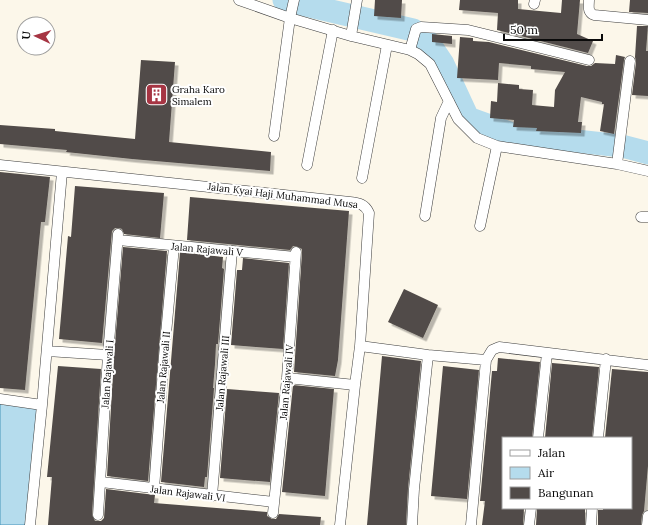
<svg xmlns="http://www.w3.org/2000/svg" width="648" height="525" font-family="Lora,serif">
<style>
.water{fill:#b5dced;stroke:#4695ba}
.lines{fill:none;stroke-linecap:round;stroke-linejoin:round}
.river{stroke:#b5dced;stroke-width:23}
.building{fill:#514b48;filter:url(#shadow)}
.minor-casing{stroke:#3d3d3d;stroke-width:11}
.minor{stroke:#fff;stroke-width:10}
.labels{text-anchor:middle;stroke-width:4;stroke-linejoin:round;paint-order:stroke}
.poi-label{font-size:10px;fill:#0a0a0a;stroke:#fff;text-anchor:start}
.street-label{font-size:10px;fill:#0a0a0a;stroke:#fff}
</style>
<defs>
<filter id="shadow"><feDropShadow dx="3.5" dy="3.5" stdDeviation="0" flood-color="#0004"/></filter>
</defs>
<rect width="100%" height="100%" fill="#fcf7ea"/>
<!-- water -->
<path class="water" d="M0,399L42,405L30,525H0Z"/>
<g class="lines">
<!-- river -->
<path class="river" d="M284,0L413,30L429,43L443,64L468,118L512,134L622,146L648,153"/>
</g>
<!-- building -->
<path class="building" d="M375,0H402L401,18L374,16Z
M460,0H518V9L561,13L562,0H580L577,34L593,41L588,53L497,30L498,13L459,10Z
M630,0H648V13L629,12Z
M637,26H648L646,51H648V96L632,95L636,62L635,57Z
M432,34L452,36V44L432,42Z
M460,37L472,38H473V41L489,42L587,66H591L595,63L615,64L616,55L625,57L624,60L614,134L600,131L604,104H602V102L581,97L578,122H582L581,133L536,131L537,128L513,127L514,120L490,118L491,101L497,102L498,83L519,85V89L533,90L532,105L554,107L555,90L565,72L531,69V66L499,63L498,80L457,78Z
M141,60L175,62L169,142L271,152L270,171L132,159L66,152L67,150L0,144V125L55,129V131L135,139Z
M0,172L50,177L45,222H41L25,390L0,388Z
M75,186L164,193L160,238L124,234L122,229L119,228H115L112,231L102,343L59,339L68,236L71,237Z
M190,197L349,211L338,360L335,376L294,372L302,252V249L296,246H293L290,250L187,240Z
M123,247L167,251L148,481L107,476L114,355Z
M180,252L223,257L222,268L224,269L218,344H216L215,364L213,388H214L207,477H205L204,487L161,482Z
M243,258L289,263L283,349L231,345L237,270H242Z
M404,289L438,305L423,338L388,322Z
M382,356L421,361L408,488L406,525H367Z
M498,358L540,362L532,438H503V508H524L523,525H482L485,501H480L492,371H497Z
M552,363L599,367L592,438H545Z
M58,366L101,369L92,515L95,521H101L104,518L106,489L155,495L154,503L267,512V516L272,519H276L279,514L321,517L320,525H48L52,477H47Z
M443,366L479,370L467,499L431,496Z
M612,369L648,372V466L644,511L642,515L641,525H598V510H603V508H631V438H605Z
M293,385L334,389L325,496L282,492Z
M227,389L279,393L270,482L220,478Z
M537,508L585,509V525H536Z"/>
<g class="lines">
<defs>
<path id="minor" d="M239,0L290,18L351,36L410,50L418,54L430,64L458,119L477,138L497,146L617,164L648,171
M589,0C589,6 587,12 594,15L648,20
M534,4L535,0
M351,36L357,0
M410,50L416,29L421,27L468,30L589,60
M274,136L290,18L294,0
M617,164L630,61
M0,165L350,202C359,203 365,204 369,213L360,346L355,385L340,525
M307,165L333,30
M362,178L387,45
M425,216L441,118L449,101
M641,217H648
M480,226L497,146
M118,240L295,257
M360,346L428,355L486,360
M47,351L108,355
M287,378L355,385
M0,399L42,405
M538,438L547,353
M598,438L606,359
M101,482L274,502
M154,489L164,356L174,246
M212,496L232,251
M273,513L287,378L296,252
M98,515L108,355L118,234
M30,525L42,405L62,172
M412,525L414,489L428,355
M471,525L486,360L492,350L499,347L648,365
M529,525L531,508
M591,525L592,508
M647,525L648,516"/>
</defs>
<!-- minor casing -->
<use href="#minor" class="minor-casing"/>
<!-- minor -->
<use href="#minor" class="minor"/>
</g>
<!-- icons -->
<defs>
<symbol id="building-square" viewBox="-11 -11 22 22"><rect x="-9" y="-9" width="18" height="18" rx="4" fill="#a63543" stroke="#fff"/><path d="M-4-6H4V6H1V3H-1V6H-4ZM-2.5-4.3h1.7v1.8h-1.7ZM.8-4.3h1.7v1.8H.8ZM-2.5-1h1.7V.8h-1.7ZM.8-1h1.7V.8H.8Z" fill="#fff"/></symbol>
</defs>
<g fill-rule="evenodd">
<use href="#building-square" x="144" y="82" width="25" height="25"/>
</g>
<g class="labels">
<!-- poi labels -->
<g class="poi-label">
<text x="172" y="93">Graha Karo<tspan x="172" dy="12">Simalem</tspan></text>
</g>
<!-- street labels -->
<g class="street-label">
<text transform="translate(283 195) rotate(7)" y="4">Jalan Kyai Haji Muhammad Musa</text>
<text transform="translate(207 249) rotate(5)" y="4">Jalan Rajawali V</text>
<text transform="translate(163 367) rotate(-85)" y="4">Jalan Rajawali II</text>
<text transform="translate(222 373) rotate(-85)" y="4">Jalan Rajawali III</text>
<text transform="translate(107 374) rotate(-86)" y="4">Jalan Rajawali I</text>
<text transform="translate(286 382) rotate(-85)" y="4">Jalan Rajawali IV</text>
<text transform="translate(188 493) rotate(7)" y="4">Jalan Rajawali VI</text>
</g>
</g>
<!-- legend -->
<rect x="502" y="437" width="130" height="72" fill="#ffffff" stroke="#9d9d9d"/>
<rect x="510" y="450" width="20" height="6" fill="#ffffff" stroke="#9d9d9d"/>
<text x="538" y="457" font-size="12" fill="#0a0a0a">Jalan</text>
<rect x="510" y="467" width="20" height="12" fill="#b5dced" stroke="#9d9d9d"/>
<text x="538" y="477" font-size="12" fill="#0a0a0a">Air</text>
<rect x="510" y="487" width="20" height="12" fill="#514b48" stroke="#9d9d9d"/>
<text x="538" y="497" font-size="12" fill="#0a0a0a">Bangunan</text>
<!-- north arrow -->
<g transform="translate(36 36) rotate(274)"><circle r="19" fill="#ffffff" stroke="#9d9d9d"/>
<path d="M0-3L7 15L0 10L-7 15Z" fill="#a63543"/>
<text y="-6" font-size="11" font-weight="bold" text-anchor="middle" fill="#0a0a0a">U</text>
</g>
<!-- scale -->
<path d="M504 34v6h98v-6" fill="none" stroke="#0a0a0a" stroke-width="2"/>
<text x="510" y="34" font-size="12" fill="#0a0a0a" stroke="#ffffff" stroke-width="3" paint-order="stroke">50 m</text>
</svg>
